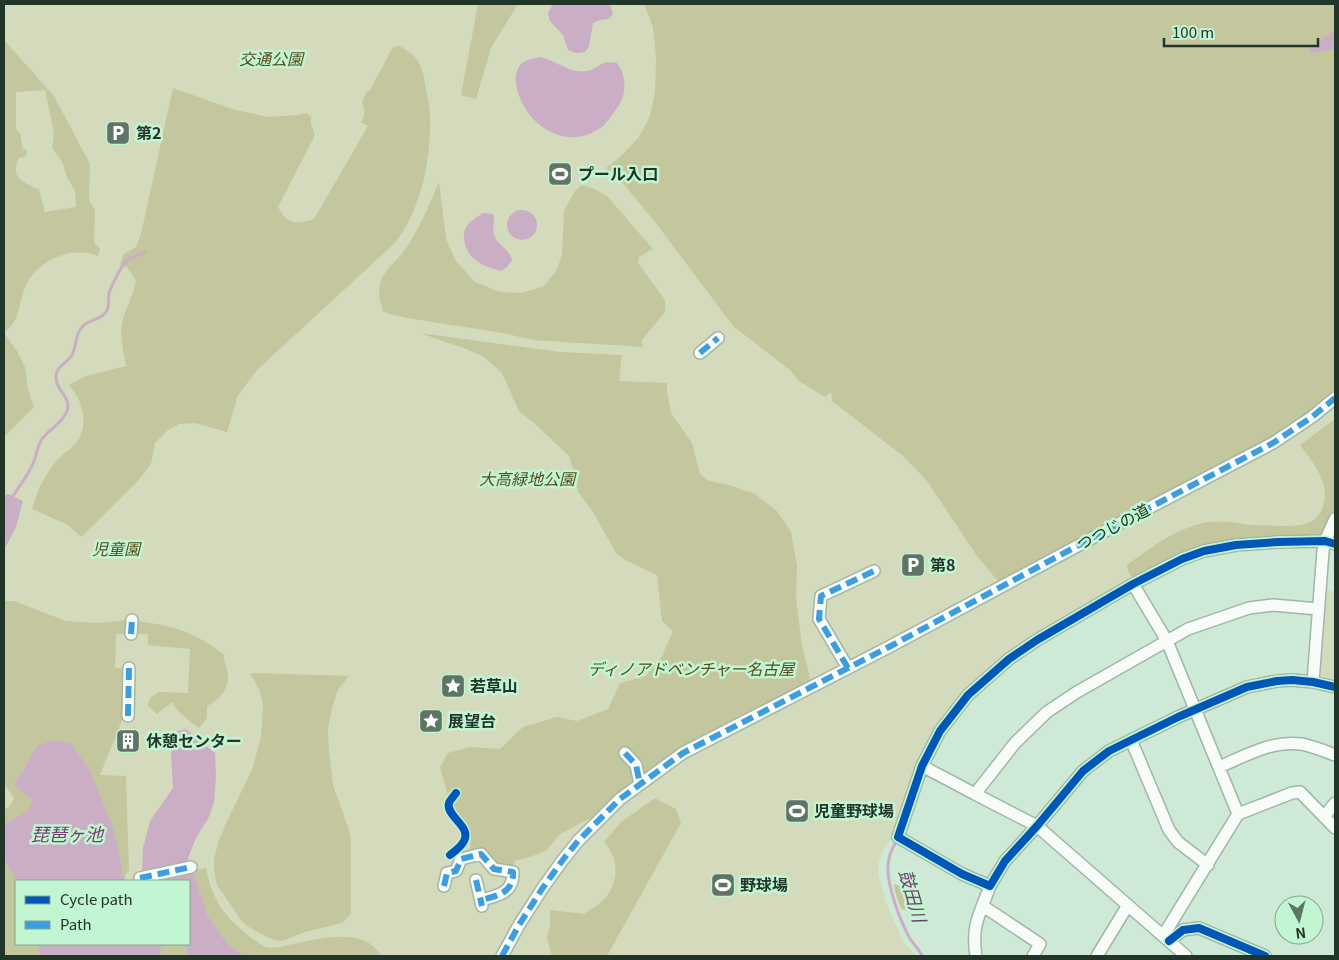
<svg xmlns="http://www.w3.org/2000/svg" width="1339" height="960" font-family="Georgia,'Noto Sans JP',serif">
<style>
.green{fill:#d4dabc;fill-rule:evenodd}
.forest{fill:#c4c69d;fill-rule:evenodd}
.water{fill:#caaec5}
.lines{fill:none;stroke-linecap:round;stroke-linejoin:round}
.stream{stroke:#caaec5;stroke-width:3}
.minor-casing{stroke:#a0b6a7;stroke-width:14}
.minor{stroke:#f8fcf9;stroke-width:11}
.quiet{stroke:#3c9de0;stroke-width:6;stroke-dasharray:12 6;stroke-linecap:butt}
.cycleway-casing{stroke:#c2f5d2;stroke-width:11}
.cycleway{stroke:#0057b8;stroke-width:8}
.labels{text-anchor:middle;stroke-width:5;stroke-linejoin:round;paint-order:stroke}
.park-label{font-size:16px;font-style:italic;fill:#584c1c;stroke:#c2f5d2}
.poi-label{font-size:16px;font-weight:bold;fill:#213528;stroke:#c2f5d2;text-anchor:start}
.street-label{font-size:16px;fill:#213528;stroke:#c2f5d2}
.water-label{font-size:18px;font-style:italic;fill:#7b3b6f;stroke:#c2f5d2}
</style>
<rect width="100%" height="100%" fill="#cee9d6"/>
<!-- green -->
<path class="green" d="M4,4H1335V511L1331,519L1204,547L997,663L920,758L911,782L896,832L885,847L879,860L878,874L887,905L903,941L916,956H4ZM16,881H189V944H16Z
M1323,589L1335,592V680L1322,676L1318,672Z"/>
<!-- forest -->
<path class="forest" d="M478,4H518L491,48L476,99L461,95Z
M644,4H1335V398L1312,417L1002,586L977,556L927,481L903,456L832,401L831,392L825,397L799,381L790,370L733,326L658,226L623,183L606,168L620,157L639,137L650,116L655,92L656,58L653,27Z
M4,40L54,96L90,164L89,200L95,210L94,242L100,249L98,256C72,245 38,260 26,285C21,296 20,308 16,318C14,324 8,329 4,333L17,351L25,367L28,389L34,407L4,437ZM45,90L54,133L52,148L62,162L67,177L75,191L76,207L45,212L39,190C24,182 9,178 19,158L25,157V155L27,154V150H23L20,133L16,129V92Z
M399,46C406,49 412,53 417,60C423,68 424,79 426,89C427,97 430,106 430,115C431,144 427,174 417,202C412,216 405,229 396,242L258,369L238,395L227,432L195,423L179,424L168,430L155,443L151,464L137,482L81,537L68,525L32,509C37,492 43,478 54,464C61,454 67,453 74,445C90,429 84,401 69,385L86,376L126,366C123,350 119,334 123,319C127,306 133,295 136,281L128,268L120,264L124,254L136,247L141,234L173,88L232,109L268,117L297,115L307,113L311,117V124L315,135L278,207C288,225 296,225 314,219L368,126L361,122C366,115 364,108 362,101L366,92L370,90L393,47Z
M439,182L446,239L456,261L475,282L500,292L522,293L544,286L556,271L562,256L564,211L575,191L582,185L594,189L607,196L653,249L639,257L638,263L665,300V312L641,341L643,347L533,340L503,333L407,318L389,314L383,311C379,300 377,289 382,278C387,268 397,260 404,251C419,230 429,206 439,182Z
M420,333L560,352L622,355L619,381L667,383V391L671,413L692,443L700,474L709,481L729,485L755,494L777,511L791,532L797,566L796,598L802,646L812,686L734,726L598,814L560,834L547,850L530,857L514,861L513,872L494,869L483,852L470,850L471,838L453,814L440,767L448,753L470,747L500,749L523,727L557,717L577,721L608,709L620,683L646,676L662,656L673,631L662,621L657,575L625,560L616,553L593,512L578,492L576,478L569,456L535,424L519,411L502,373L484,357L466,349Z
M1335,419V511L1323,535L1318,538L1235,542L1138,578L1132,577L1128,571L1127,565C1151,548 1173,530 1203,523C1220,520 1235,523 1252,525C1261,526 1270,525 1279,526C1286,526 1294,526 1301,525C1312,523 1320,516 1323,506C1331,484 1313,462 1300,445Z
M4,601H14L66,621L98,623L128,620V634H116L115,668H125L124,715L100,775L126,776L129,871L125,875L120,876L29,759L25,769L18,777L32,800L28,811L6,823L4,829V810L10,806L14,798L4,784Z
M136,621C171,625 196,632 224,655C224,662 227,668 228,674C229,690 220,699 207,706V718L199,728C189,721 178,713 172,702L157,714L148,706L150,698L159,692L188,693L190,649L148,645V634H134Z
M250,673L349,676L338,690L332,708L328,729L329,752L333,785L349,830L351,841V914L342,923L305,932L282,941L274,940L263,935L247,926L241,920L217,885L214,870V859L219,840L228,819L252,770L261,737L263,706L260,691Z
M655,798L676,809L681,823L607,956H552L547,939L550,926V910L584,914C592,909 600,904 606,897C619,881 619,857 604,842L621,822Z
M4,859L17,881L16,944H37L41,956H4Z
M206,868C212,900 224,916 250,937C255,940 260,945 266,947C274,949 285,946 293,944C319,939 365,926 381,956H244L229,946L208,916L192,871Z
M894,884L916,891L910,911L901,909L895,892Z
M166,944H182L186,948L188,956H159L161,948Z"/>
<!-- water -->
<path class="water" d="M553,4H608L611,7L613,14L608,19L600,20L593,23L589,47L585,52L576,53L568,50L563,35L550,21L548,13Z
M1335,30V49L1311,53L1309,48Z
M541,57C556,61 571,74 587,71C601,68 598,60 617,63C627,76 627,95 617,108C612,114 608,122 603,126C567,155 521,123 516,83C515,78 516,70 520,65C525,60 534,58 541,57Z
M507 225a15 15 0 1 1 30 0a15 15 0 1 1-30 0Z
M483,213L493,214C496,222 491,229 495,237C498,244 504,247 508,252C510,254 511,257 512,260L507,267L501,271C486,267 469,261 465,244C464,239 463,234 465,229C468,222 477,217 483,213Z
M8,494L23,501L16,527L4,550V496Z
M186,729L215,753L216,775L214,802L209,817L196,838L188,858L208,916L229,946L244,956H188L186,948L181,944H189V881H140L142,872L143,848L150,821L173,788L171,754L177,731Z
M54,740L71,744L89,769L113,827L122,868L120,876L125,875L124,881H17L4,859V829L6,823L28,811L32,800L15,785L18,777L25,769L29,759L37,746Z
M37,944H166L161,948L159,956H41Z"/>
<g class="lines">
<!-- stream -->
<path class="stream" d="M13,496C20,485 30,473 34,461C37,453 37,446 42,439C49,429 63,423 67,411C72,397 55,390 56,377C56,365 69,363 73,353C77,343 75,333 84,325C90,320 102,319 106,312C110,307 108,299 109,293C111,287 122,264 127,260C133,257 139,255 145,252
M896,842C891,850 888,858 888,867C887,886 900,920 909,937C913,944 919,949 922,956"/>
<defs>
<path id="minor" d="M700,353L718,338
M1335,544L1325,541L1278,542L1236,545L1204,551L1182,559L1133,584L1037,640L1009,659L968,695L940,731L922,766L898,837L962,874L990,886L1005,861L1037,826L1083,771L1109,751L1178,717L1247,687L1277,681L1292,680L1313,682L1335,687
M1133,584L1167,641L1238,814L1163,936
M131,634L132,620
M848,668L819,619L821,596L874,571
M1313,682L1323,551L1325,541L1335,519
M128,716L129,668
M1131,740L1169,830L1178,842L1208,865
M625,753L636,765L640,784
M922,766L975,794L1015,743L1047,712L1077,692L1188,629L1249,608L1273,605L1318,609
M1219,767C1245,756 1272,740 1301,744C1313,746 1324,751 1335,755
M975,794L1037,826L1186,956
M1238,814L1292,793L1300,792L1335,828
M1324,817L1335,803
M140,878L191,867
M476,880L482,906
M444,886L447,873L456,871L461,859L481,854L494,869L513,872C514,893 497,896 481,900
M983,906L1040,944L1033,956
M1169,941L1183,930L1199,928L1265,956
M502,956L519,925L542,889L562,861L578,841L620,799L683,753L887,648L1124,521L1273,443L1312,417L1335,398
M976,956C971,925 980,914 990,886
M1097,956L1128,905"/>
</defs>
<!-- minor casing -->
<use href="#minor" class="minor-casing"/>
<!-- minor -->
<use href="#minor" class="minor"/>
<!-- quiet -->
<path class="quiet" d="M700,353L718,338
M131,634L132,620
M848,668L819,619L821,596L874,571
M128,716L129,668
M625,753L636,765L640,784
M140,878L191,867
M476,880L482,906
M444,886L447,873L456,871L461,859L481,854L494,869L513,872C514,893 497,896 481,900
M502,956L519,925L542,889L562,861L578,841L620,799L683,753L887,648L1124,521L1273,443L1312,417L1335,398"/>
<defs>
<path id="cycleway" d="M1335,544L1325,541L1278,542L1236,545L1204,551L1182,559L1133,584L1037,640L1009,659L968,695L940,731L922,766L898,837L962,874L990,886L1005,861L1037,826L1083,771L1109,751L1178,717L1247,687L1277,681L1292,680L1313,682L1335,687
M450,855C455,851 461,847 464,841C472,826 445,816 449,803C450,800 454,796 456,793
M1169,941L1183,930L1199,928L1265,956"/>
</defs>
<!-- cycleway casing -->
<use href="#cycleway" class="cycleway-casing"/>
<!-- cycleway -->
<use href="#cycleway" class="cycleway"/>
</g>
<!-- icons -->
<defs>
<symbol id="parking-square" viewBox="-11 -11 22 22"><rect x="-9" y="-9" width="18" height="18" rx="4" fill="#5e7465" stroke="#c2f5d2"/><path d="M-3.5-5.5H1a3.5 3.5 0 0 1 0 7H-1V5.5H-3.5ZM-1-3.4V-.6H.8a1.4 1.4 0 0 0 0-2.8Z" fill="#fff"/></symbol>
<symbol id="stadium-square" viewBox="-11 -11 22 22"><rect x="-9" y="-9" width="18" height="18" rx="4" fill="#5e7465" stroke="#c2f5d2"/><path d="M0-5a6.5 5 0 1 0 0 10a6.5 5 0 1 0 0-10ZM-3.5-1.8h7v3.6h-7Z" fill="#fff"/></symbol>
<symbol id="sight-square" viewBox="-11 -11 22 22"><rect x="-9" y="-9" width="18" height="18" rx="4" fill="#5e7465" stroke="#c2f5d2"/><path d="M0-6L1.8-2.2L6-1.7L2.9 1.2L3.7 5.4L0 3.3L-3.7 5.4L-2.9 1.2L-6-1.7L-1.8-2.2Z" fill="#fff"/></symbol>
<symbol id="building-square" viewBox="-11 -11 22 22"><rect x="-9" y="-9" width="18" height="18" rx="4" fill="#5e7465" stroke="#c2f5d2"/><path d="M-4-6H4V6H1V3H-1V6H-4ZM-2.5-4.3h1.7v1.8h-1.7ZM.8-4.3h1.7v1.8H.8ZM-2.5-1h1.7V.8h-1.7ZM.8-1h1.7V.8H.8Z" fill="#fff"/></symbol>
</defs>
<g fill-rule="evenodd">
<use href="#parking-square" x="104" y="119" width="28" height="28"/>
<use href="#stadium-square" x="546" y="160" width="28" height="28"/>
<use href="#parking-square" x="899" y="551" width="28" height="28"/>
<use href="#sight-square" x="439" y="672" width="28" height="28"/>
<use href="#sight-square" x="417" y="707" width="28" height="28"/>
<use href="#building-square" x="114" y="727" width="28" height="28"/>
<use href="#stadium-square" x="783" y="797" width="28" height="28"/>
<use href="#stadium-square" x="709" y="871" width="28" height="28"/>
</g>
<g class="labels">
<!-- park labels -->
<g class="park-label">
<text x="271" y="65">交通公園</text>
<text x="527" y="485">大高緑地公園</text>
<text x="116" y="555">児童園</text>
<text x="691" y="675">ディノアドベンチャー名古屋</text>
</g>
<!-- poi labels -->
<g class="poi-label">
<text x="136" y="139">第2</text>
<text x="578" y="180">プール入口</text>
<text x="930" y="571">第8</text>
<text x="470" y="692">若草山</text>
<text x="448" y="727">展望台</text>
<text x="146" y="747">休憩センター</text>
<text x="814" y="817">児童野球場</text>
<text x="740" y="891">野球場</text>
</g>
<!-- street labels -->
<g class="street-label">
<text transform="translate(1113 527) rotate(-28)" y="6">つつじの道</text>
</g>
<!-- water labels -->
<g class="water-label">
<text x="67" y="841">琵琶ヶ池</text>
<text transform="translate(912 896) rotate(74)" y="6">鼓田川</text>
</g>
</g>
<!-- border -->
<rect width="1339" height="960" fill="none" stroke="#213528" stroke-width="10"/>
<!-- legend -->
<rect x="15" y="880" width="175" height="65" fill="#c2f5d2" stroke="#82a88e"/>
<rect x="25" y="896" width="25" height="8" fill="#0057b8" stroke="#82a88e"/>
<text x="60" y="905" font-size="15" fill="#213528">Cycle path</text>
<rect x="25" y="921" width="25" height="8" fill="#3c9de0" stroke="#82a88e"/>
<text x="60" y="930" font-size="15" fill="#213528">Path</text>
<!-- north arrow -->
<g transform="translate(1299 920) rotate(173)"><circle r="24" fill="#c2f5d2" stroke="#82a88e"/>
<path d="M0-4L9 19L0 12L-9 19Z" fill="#5e7465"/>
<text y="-8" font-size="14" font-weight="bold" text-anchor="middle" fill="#213528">N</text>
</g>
<!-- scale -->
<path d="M1164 38v8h154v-8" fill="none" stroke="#213528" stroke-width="2.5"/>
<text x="1172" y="38" font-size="15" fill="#213528" stroke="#c2f5d2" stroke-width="4" paint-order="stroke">100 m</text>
</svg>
